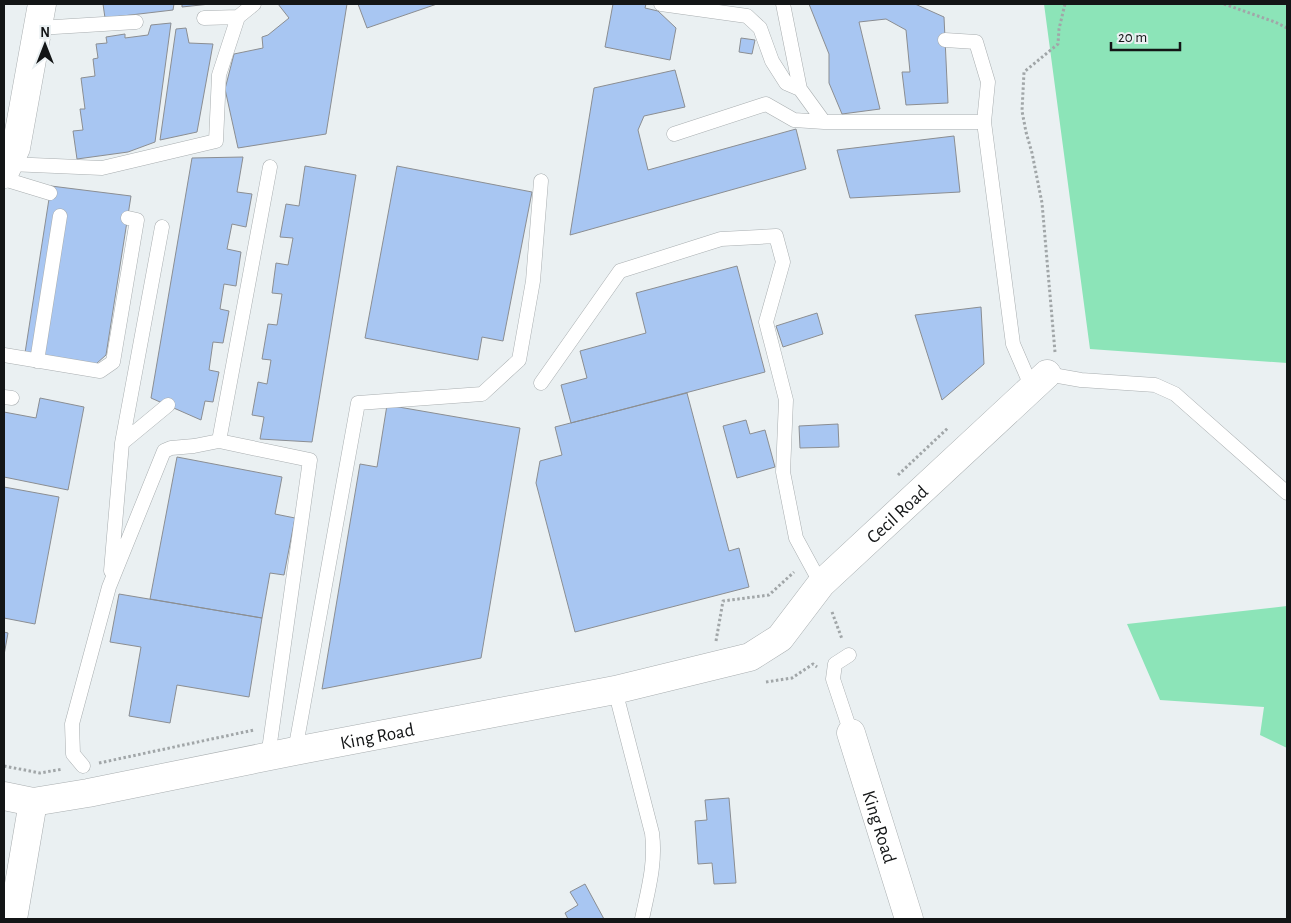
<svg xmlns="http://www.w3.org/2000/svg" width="1291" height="923" font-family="'Alegreya Sans',sans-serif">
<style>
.green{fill:#8ce4b8}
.building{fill:#a8c6f2;stroke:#8b8e92}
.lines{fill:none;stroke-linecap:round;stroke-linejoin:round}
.service-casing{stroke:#a9aeb0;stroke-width:15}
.minor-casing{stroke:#a9aeb0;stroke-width:29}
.path{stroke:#a1a6a8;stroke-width:3;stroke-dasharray:2.5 2.5;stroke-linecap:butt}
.service{stroke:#fff;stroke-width:14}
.minor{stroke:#fff;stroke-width:28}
.labels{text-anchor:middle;stroke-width:4.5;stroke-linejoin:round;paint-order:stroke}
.street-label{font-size:19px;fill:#131516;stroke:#eaf0f2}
</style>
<rect width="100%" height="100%" fill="#eaf0f2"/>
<!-- green -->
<path class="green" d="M1044,4H1287V363L1090,349Z
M1287,606V748L1260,735L1264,707L1160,700L1127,624Z"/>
<!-- building -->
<path class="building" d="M103,4H174L173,10L105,18Z
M182,4H210L182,7Z
M278,4H347L326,134L238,148L225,89L234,54L263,48L262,37L268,35L289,18Z
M358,4H437L367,28Z
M613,4H646L645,8L658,11L676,28L670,60L605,47Z
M809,4H915L944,17L948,103L906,105L902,72H910L906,30L886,19L859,22L880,109L842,114L829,83V54Z
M171,23L155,142L128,152L77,159L73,131L83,130L80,109H85L81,78L95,76L93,59L98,58L96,44L107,43L106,37L125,34V38L148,35L151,25Z
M186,28L189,43L213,44L197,132L160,140L176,29Z
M741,38L755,40L752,54L739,52Z
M675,70L685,107L644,116L638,130L648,170L796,129L806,169L570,235L594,88Z
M954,136L960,192L850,198L837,150Z
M243,157L237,192L252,194L246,227L232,224L227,249L241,252L236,286L224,284L220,309L229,311L223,343L213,342L209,370L219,372L213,402L205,401L201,420L151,398L192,158Z
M305,166L356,175L312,442L260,439L264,417L252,415L258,382L267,384L271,360L262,359L268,324L277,325L282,294L272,293L276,263L288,265L293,238L280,237L286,204L299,206Z
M397,166L532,192L503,341L482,337L478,360L365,338Z
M51,186L131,196L106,355L96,364L25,353Z
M737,266L765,372L571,423L561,385L587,378L580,351L646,333L636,293Z
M981,307L984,364L942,400L915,315Z
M817,313L823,334L783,347L776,326Z
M687,393L729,551L739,548L749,587L575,632L536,483L540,461L562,455L555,427Z
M40,398L84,407L68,490L4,477V412L36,418Z
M387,405L520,428L481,658L322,689L360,464L377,467Z
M746,420L750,434L765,430L775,467L737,478L723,426Z
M838,424L839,447L800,448L799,426Z
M177,457L282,477L275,514L295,518L284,575L270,573L262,618L150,599Z
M4,487L59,497L35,624L4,618Z
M119,594L262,618L249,697L177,685L170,723L129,716L141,647L110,642Z
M4,632L8,633L4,655Z
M729,798L736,883L714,884L712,863L698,864L695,821L707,820L705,800Z
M585,884L604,919H568L565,913L578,905L570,892Z"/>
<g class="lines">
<defs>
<path id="service" d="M661,4L747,16L760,28L772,61L786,83L800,89L824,122
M783,4L800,89
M238,17L254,4
M38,28L136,22
M945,40L976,42L988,82L984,122L1013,344L1032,388
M674,134L766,104L794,120L824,122H984
M9,164L102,168L216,141L219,75L238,17L204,18
M4,179L50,193
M4,355L100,371L113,362L137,220L128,218
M37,361L60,216
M1047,374L1081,380L1155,385L1175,394L1287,493
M541,383L620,271L721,239L776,236L783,262L766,322L786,400L783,472L796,538L821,584
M4,397L12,398
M219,441L310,460L268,757
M122,443L162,227
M111,571L122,443L168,405
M849,655L835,664L833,679L851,733
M615,690L652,833C656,863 648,890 642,919
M295,751L358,403L482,394L519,360L533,281L541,181
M83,766L73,754L72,724L109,587L164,451L171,448L194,446L219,441L270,167"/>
<g id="minor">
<path d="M4,174L16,148L42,4"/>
<path id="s1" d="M851,733L909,919"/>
<path id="s2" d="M4,796L33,802L88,793L295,751L615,690L750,657L780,638L821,584L1047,374"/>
<path d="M13,919L33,802"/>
</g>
</defs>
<!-- service casing -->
<use href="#service" class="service-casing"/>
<!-- minor casing -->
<use href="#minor" class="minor-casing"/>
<!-- path -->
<path class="path" d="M1224,4L1275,22L1287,28
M1055,352L1042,203L1032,153L1026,132L1022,111L1024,72L1058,44L1059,29L1065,4
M898,475L949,427
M832,612L842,639
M716,641L723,601L769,595L794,572
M766,682L792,678L813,664L817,667
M99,763L254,730
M4,766L40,773L63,769"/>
<!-- service -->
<use href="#service" class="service"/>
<!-- minor -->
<use href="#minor" class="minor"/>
</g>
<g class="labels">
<!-- street labels -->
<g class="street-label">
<text dy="7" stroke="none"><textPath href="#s2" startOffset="968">Cecil Road</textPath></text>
<text dy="7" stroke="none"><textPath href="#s2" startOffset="380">King Road</textPath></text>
<text dy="7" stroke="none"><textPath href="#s1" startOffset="98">King Road</textPath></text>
</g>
</g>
<!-- border -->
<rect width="1291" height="923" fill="none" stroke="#131516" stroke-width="10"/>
<!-- north arrow -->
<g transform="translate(45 45)" stroke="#eaf0f2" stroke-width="4" paint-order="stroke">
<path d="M0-4L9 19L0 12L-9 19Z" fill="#131516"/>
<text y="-8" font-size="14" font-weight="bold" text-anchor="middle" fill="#131516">N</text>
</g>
<!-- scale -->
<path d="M1111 42v8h69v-8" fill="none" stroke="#131516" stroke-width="2.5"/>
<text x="1118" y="42" font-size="15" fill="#131516" stroke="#eaf0f2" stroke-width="4" paint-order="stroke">20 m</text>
</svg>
